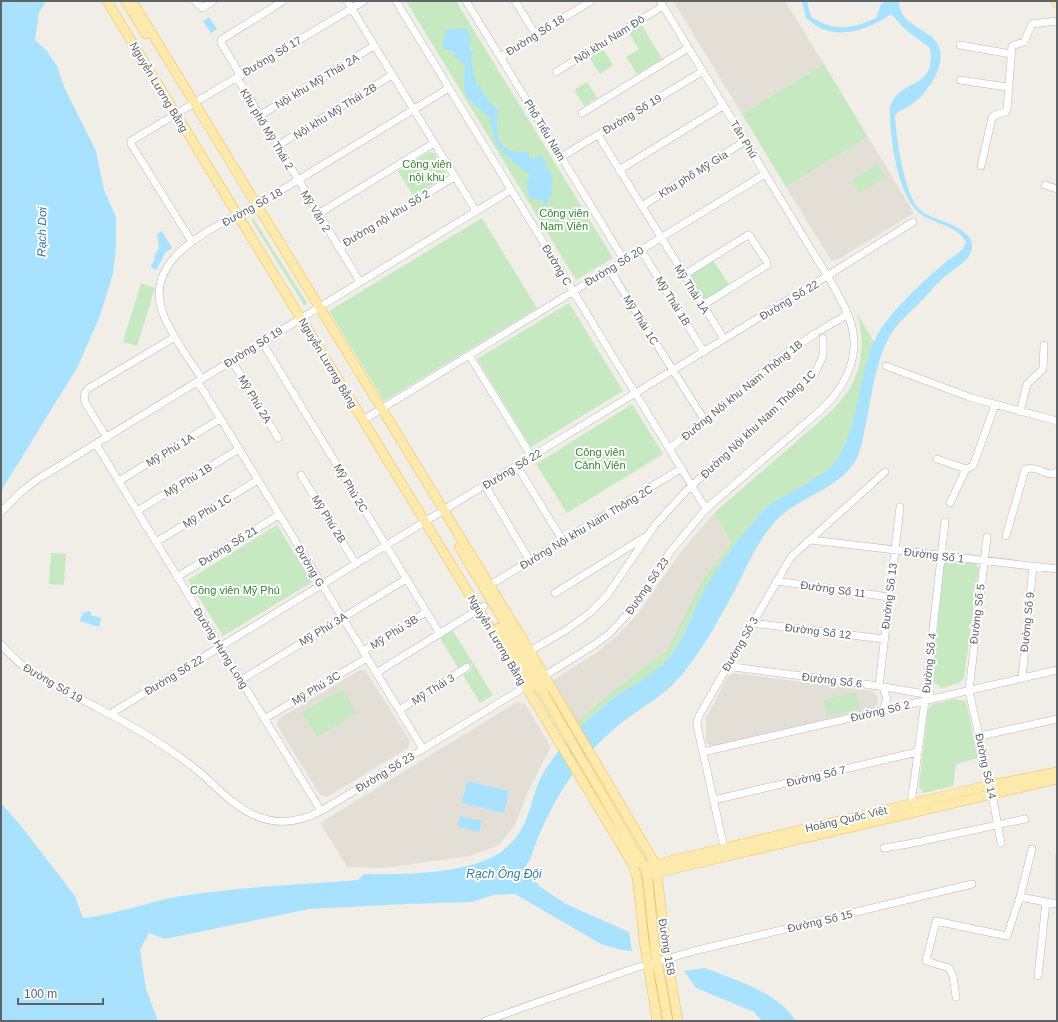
<svg xmlns="http://www.w3.org/2000/svg" width="1058" height="1022" font-family="Helvetica,sans-serif">
<style>
.education{fill:#e3dfd7}
.green{fill:#c6e9c2}
.water{fill:#a8e2ff}
.lines{fill:none;stroke-linecap:round;stroke-linejoin:round}
.minor-casing{stroke:#b7babe;stroke-width:8}
.major-casing{stroke:#f9bb58;stroke-width:10}
.minor{stroke:#fff;stroke-width:7}
.major{stroke:#ffeaad;stroke-width:9}
.labels{text-anchor:middle;stroke-width:4;stroke-linejoin:round;paint-order:stroke}
.street-label{font-size:11px;fill:#5e6368;stroke:#fff}
.park-label{font-size:11px;fill:#358430;stroke:#fff}
.water-label{font-size:12px;font-style:italic;fill:#3979a5;stroke:#fff}
</style>
<rect width="100%" height="100%" fill="#f1eee7"/>
<!-- education -->
<path class="education" d="M673,1H785L824,64L742,114Z
M868,137L914,213L837,260H831L786,187Z
M714,513L731,542L702,581L667,650L616,688L576,722L552,681L596,653L621,632L639,612L680,553Z
M360,670L366,671L410,741L408,748L327,797L320,795L277,725L278,719Z
M733,673L872,691L878,697V704L874,708L713,746L710,745L706,742V718L727,678Z
M517,702L525,704L551,747L529,789L515,825L499,845L470,856L384,868L347,867L320,823Z
M1055,854H1057V901H1055Z"/>
<!-- green -->
<path class="green" d="M406,1H456L613,258L576,280Z
M642,25L662,59L637,74L626,57L639,49L629,33Z
M603,49L613,65L600,74L589,57Z
M824,64L868,137L786,187L742,114Z
M587,82L597,98L584,106L574,90Z
M429,152L434,153L446,172L445,177L413,196L398,171Z
M878,164L886,177L860,193L852,180Z
M253,218L307,303L306,305H304L252,221Z
M482,218L537,308L384,401L329,311Z
M713,260L729,284L707,299L703,298L691,278V274Z
M141,283L155,288L137,346L123,342Z
M569,303L623,391L531,447L477,359Z
M857,313L874,342C862,377 857,427 838,458C822,483 779,492 758,516C740,536 718,566 705,590C690,615 683,645 661,666C654,674 643,679 634,685C615,697 594,710 580,728L576,722L616,688L667,650L702,581L731,542L714,513C742,489 769,465 797,441C818,422 843,405 855,378C864,357 863,335 857,313Z
M632,404L663,454L567,513L536,464Z
M277,525L312,582L223,636L188,580Z
M51,553L66,554L64,585L49,584Z
M950,560L974,563L979,568L964,678L959,683L942,688L934,683L932,679L944,564Z
M453,631L493,695L480,703L463,675L471,671L472,664L466,663L458,668L440,638Z
M342,689L357,713L317,737L302,713Z
M856,692L860,709L827,716L823,700Z
M955,699L966,701L978,758L956,764L953,786L924,793L919,787L928,709L933,704Z"/>
<!-- water -->
<path class="water" d="M2,1H46L39,13L35,40L47,51L57,66L65,89L96,151L104,190L116,217V247L113,274L100,316L77,368L1,491Z
M802,1H807L811,17C836,32 851,29 876,18L881,4L887,1H899C899,22 919,26 932,37C954,57 929,92 911,105C906,108 900,111 895,114C896,137 904,195 920,210C932,221 975,226 972,248C970,262 951,270 942,279C936,284 931,291 926,296C915,308 902,318 893,331C875,358 872,397 865,428C863,438 861,450 856,460C838,491 795,497 773,524C756,544 747,567 735,590C720,618 704,647 684,672C665,697 637,709 614,729C598,742 584,759 572,775C559,794 546,817 538,838C533,850 532,859 524,868L539,886L566,904L629,932L632,951L622,950L601,944L515,894L493,895L472,902L407,904L309,909L165,939L149,933L140,950L146,989L158,1021H1V803L21,826L75,896L83,918C114,915 144,903 175,897C235,887 297,885 358,880L364,874C402,875 470,874 501,852C536,825 526,798 547,767C564,742 587,718 611,700C631,685 656,675 671,655C686,635 693,610 705,589C719,564 738,539 757,517C779,491 822,484 839,456C861,419 857,370 879,332C895,307 924,280 947,261C954,256 964,251 966,242C956,225 937,225 922,215C897,199 889,134 890,106C900,78 937,90 930,48L906,30L891,14C871,28 846,38 822,29C816,27 811,21 806,18Z
M209,17L217,29L211,33L203,21Z
M450,29H466C473,35 470,41 469,50L473,51L471,60L477,86L480,85L485,96L498,111C498,117 496,122 497,127C497,149 511,153 529,152V158H539V154L546,162L545,167C554,173 554,179 551,190L553,191L546,205L543,206L544,201L532,199L528,195L526,180L530,177L529,173L524,171L500,150L495,141L489,118L466,96L464,86L465,65L454,56L455,53L442,47L446,31Z
M162,231L172,248L165,253L157,269L154,270L151,265L154,261L155,254L159,248L157,234Z
M88,611L91,612V615L101,618L99,627L80,621L83,612L85,613Z
M467,781L509,791L504,813L462,803Z
M460,816L482,821L479,832L458,827Z
M705,968C737,981 776,991 796,1021H762L754,1012L696,988L684,971Z"/>
<g class="lines">
<defs>
<path id="minor" d="M195,1L202,8L213,1
M347,1L476,211
M396,1L706,509
M466,1L624,260
M515,1L536,35
M960,45L1011,54
M500,57L591,1
M556,72L663,6
M241,76L221,43V40L283,1
M237,78L360,282
M960,80L1007,87
M582,113L688,48
M259,116L374,46
M598,135L724,339
M277,146L392,75
M561,157L703,71
M981,166L992,118L995,115L1006,112L1007,109L1012,46L1024,42L1032,24L1057,21
M619,170L723,106
M1045,185L1057,189
M642,206L745,141
M318,214L434,143
M192,242L131,144V141L364,1
M339,248L454,177
M641,250L704,352
M609,269L705,421
M684,275L748,235L750,236L767,262V265L703,305
M821,330L848,314
M262,342L440,634
M469,355L532,457
M232,361L278,438
M886,366L972,398L1057,421
M202,379C189,359 173,338 164,316C139,257 217,226 257,205L449,88
M198,382L423,749
M1020,412L1027,384L1043,369L1044,345
M363,420L765,174
M107,438L86,404C83,398 84,392 89,388L175,337
M96,444L321,811
M669,449L782,356L816,333
M937,459L966,469L973,466L995,405
M517,466L563,541
M301,475L356,564
M119,481L220,419
M485,485L530,561
M950,503L966,469
M137,511L239,449
M1,512L22,491L38,479L511,190
M1006,536L1025,470C1036,463 1046,479 1057,472
M987,537L969,691L992,794L1001,843
M811,540L1057,569
M156,542L258,480
M177,577L279,515
M776,581L889,597
M490,585L682,468
M555,593L645,537
M751,623L884,639
M1,644C25,675 63,689 96,707C130,724 162,743 192,766C214,783 233,808 259,817C280,825 302,821 321,811L530,684
M363,651L426,612
M530,651L566,630L591,612L608,594L655,525L686,491L815,373L823,356V338
M726,666L879,686L930,695
M376,673L484,606
M541,678L594,645L610,633L632,609L670,552L706,509L823,408C848,383 863,351 848,315C844,304 837,293 831,282L660,1
M1022,678L1033,566
M241,680L406,579
M879,686L900,507
M883,687L887,699L883,710
M399,710L467,667
M110,714L827,276L913,222
M264,719L367,658
M980,736L1057,719
M703,752L1057,670
M714,800L917,752
M911,804L925,701L945,522
M884,848L908,844L1025,819
M725,852L698,730L697,721L700,714L791,557L885,472
M1020,897L1057,904
M1038,976L1046,902
M956,997L953,976L949,968L926,961L936,921L1007,936L1020,897L1032,849
M485,1021L632,969L694,951L972,884"/>
<path id="major" d="M107,1L526,687L633,865L637,877L644,941L657,1021
M125,1L146,34
M132,1L530,651L653,860L657,873L666,950L678,1021
M1056,1L1057,3
M459,547L539,679L544,694L644,867L648,880L655,951L668,1021
M498,628L532,683L541,690
M649,866L990,785L1057,772
M651,874L1057,779"/>
</defs>
<!-- minor casing -->
<use href="#minor" class="minor-casing"/>
<!-- major casing -->
<use href="#major" class="major-casing"/>
<!-- minor -->
<use href="#minor" class="minor"/>
<!-- major -->
<use href="#major" class="major"/>
</g>
<g class="labels">
<!-- street labels -->
<g class="street-label">
<text transform="translate(535 35) rotate(-32)" y="4">Đường Số 18</text>
<text transform="translate(609 39) rotate(-32)" y="4">Nội khu Nam Đô</text>
<text transform="translate(272 56) rotate(-31)" y="4">Đường Số 17</text>
<text transform="translate(317 81) rotate(-31)" y="4">Nội khu Mỹ Thái 2A</text>
<text transform="translate(159 87) rotate(59)" y="4">Nguyễn Lương Bằng</text>
<text transform="translate(335 111) rotate(-32)" y="4">Nội khu Mỹ Thái 2B</text>
<text transform="translate(632 114) rotate(-31)" y="4">Đường Số 19</text>
<text transform="translate(267 129) rotate(59)" y="4">Khu phố Mỹ Thái 2</text>
<text transform="translate(545 130) rotate(59)" y="4">Phố Tiểu Nam</text>
<text transform="translate(744 139) rotate(59)" y="4">Tân Phú</text>
<text transform="translate(693 174) rotate(-32)" y="4">Khu phố Mỹ Gia</text>
<text transform="translate(252 207) rotate(-29)" y="4">Đường Số 18</text>
<text transform="translate(316 211) rotate(59)" y="4">Mỹ Văn 2</text>
<text transform="translate(386 218) rotate(-31)" y="4">Đường nội khu Số 2</text>
<text transform="translate(557 265) rotate(59)" y="4">Đường C</text>
<text transform="translate(614 266) rotate(-31)" y="4">Đường Số 20</text>
<text transform="translate(692 289) rotate(58)" y="4">Mỹ Thái 1A</text>
<text transform="translate(789 300) rotate(-31)" y="4">Đường Số 22</text>
<text transform="translate(673 301) rotate(58)" y="4">Mỹ Thái 1B</text>
<text transform="translate(641 320) rotate(58)" y="4">Mỹ Thái 1C</text>
<text transform="translate(253 347) rotate(-32)" y="4">Đường Số 19</text>
<text transform="translate(328 363) rotate(59)" y="4">Nguyễn Lương Bằng</text>
<text transform="translate(742 390) rotate(-39)" y="4">Đường Nội khu Nam Thông 1B</text>
<text transform="translate(255 399) rotate(59)" y="4">Mỹ Phú 2A</text>
<text transform="translate(758 424) rotate(-43)" y="4">Đường Nội khu Nam Thông 1C</text>
<text transform="translate(170 450) rotate(-31)" y="4">Mỹ Phú 1A</text>
<text transform="translate(512 469) rotate(-31)" y="4">Đường Số 22</text>
<text transform="translate(188 480) rotate(-31)" y="4">Mỹ Phú 1B</text>
<text transform="translate(351 488) rotate(59)" y="4">Mỹ Phú 2C</text>
<text transform="translate(207 511) rotate(-31)" y="4">Mỹ Phú 1C</text>
<text transform="translate(329 519) rotate(58)" y="4">Mỹ Phú 2B</text>
<text transform="translate(586 527) rotate(-31)" y="4">Đường Nội khu Nam Thông 2C</text>
<text transform="translate(228 546) rotate(-31)" y="4">Đường Số 21</text>
<text transform="translate(934 555) rotate(7)" y="4">Đường Số 1</text>
<text transform="translate(310 566) rotate(59)" y="4">Đường G</text>
<text transform="translate(647 586) rotate(-55)" y="4">Đường Số 23</text>
<text transform="translate(833 589) rotate(8)" y="4">Đường Số 11</text>
<text transform="translate(889 596) rotate(-83)" y="4">Đường Số 13</text>
<text transform="translate(977 614) rotate(-83)" y="4">Đường Số 5</text>
<text transform="translate(1027 622) rotate(-84)" y="4">Đường Số 9</text>
<text transform="translate(323 629) rotate(-31)" y="4">Mỹ Phú 3A</text>
<text transform="translate(818 631) rotate(7)" y="4">Đường Số 12</text>
<text transform="translate(394 632) rotate(-32)" y="4">Mỹ Phú 3B</text>
<text transform="translate(497 640) rotate(59)" y="4">Nguyễn Lương Bằng</text>
<text transform="translate(740 644) rotate(-60)" y="4">Đường Số 3</text>
<text transform="translate(221 648) rotate(58)" y="4">Đường Hưng Long</text>
<text transform="translate(929 663) rotate(-84)" y="4">Đường Số 4</text>
<text transform="translate(174 675) rotate(-31)" y="4">Đường Số 22</text>
<text transform="translate(832 680) rotate(7)" y="4">Đường Số 6</text>
<text transform="translate(53 683) rotate(30)" y="4">Đường Số 19</text>
<text transform="translate(316 688) rotate(-31)" y="4">Mỹ Phú 3C</text>
<text transform="translate(433 689) rotate(-32)" y="4">Mỹ Thái 3</text>
<text transform="translate(880 711) rotate(-13)" y="4">Đường Số 2</text>
<text transform="translate(986 766) rotate(78)" y="4">Đường Số 14</text>
<text transform="translate(385 772) rotate(-31)" y="4">Đường Số 23</text>
<text transform="translate(816 776) rotate(-13)" y="4">Đường Số 7</text>
<text transform="translate(846 819) rotate(-13)" y="4">Hoàng Quốc Việt</text>
<text transform="translate(820 921) rotate(-13)" y="4">Đường Số 15</text>
<text transform="translate(667 947) rotate(81)" y="4">Đường 15B</text>
</g>
<!-- park labels -->
<g class="park-label">
<text x="427" y="168">Công viên<tspan x="427" dy="13">nội khu</tspan></text>
<text x="564" y="217">Công viên<tspan x="564" dy="13">Nam Viên</tspan></text>
<text x="600" y="456">Công viên<tspan x="600" dy="13">Cảnh Viên</tspan></text>
<text x="235" y="594">Công viên Mỹ Phú</text>
</g>
<!-- water labels -->
<g class="water-label">
<text transform="translate(42 232) rotate(-89)" y="4">Rạch Dơi</text>
<text x="504" y="878">Rạch Ông Đội</text>
</g>
</g>
<!-- border -->
<rect width="1058" height="1022" fill="none" stroke="#5e6368" stroke-width="4"/>
<!-- scale -->
<path d="M18 998v6h85v-6" fill="none" stroke="#5e6368" stroke-width="2"/>
<text x="24" y="998" font-size="12" fill="#5e6368" stroke="#ffffff" stroke-width="3" paint-order="stroke">100 m</text>
</svg>
